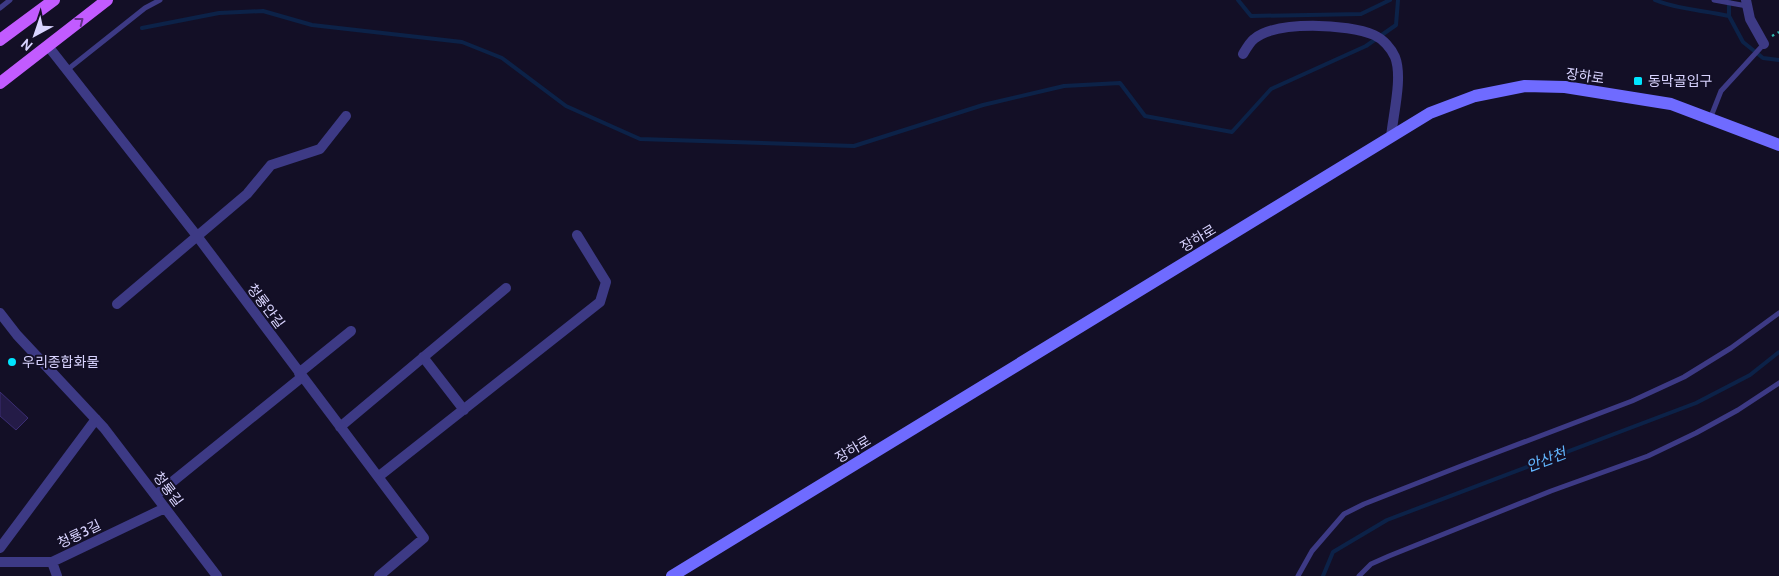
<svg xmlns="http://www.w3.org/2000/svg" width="1779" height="576" font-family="Cabin,'Noto Sans KR',sans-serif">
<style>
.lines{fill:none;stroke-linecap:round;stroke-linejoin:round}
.stream{stroke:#0c2248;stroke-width:4}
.building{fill:#241b47;stroke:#3b2d73}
.path{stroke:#2fb8b0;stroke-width:2.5;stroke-dasharray:2.5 4;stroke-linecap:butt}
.lane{stroke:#3d3a85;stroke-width:5}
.street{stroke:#3d3a85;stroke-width:10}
.secondary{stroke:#6f6bff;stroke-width:12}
.primary{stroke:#c25bff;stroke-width:12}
.oneway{stroke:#623188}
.poi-dot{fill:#00e5ff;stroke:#130f26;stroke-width:2}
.labels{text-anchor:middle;stroke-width:4;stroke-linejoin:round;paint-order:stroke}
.street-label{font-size:14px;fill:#d9d4ff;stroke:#130f26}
.poi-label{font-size:14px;fill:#d9d4ff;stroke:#130f26;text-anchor:start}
.water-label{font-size:15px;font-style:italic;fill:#62b6ff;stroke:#130f26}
</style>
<rect width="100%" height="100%" fill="#130f26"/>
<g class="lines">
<!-- stream -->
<path class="stream" d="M1238,0L1251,16L1361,14L1390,0
M1655,0C1678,10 1705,10 1729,16
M1729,0V16L1743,42L1763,58L1779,60
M142,28L219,13L263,11L312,25L462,42L502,58L566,106L640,139L854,146L983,105L1064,86L1120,83L1145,116L1232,132L1271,89L1366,46L1396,25L1398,0
M1323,576L1333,552L1387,520L1696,403L1750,375L1779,352"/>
</g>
<!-- building -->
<path class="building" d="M0,392L28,418L16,430L0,416Z"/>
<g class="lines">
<!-- path -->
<path class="path" d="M1772,36L1779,32"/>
<!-- lane -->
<path class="lane" d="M1714,0L1747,6
M0,8L10,0
M67,70L145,8L160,0
M1710,119L1721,91L1764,44
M1298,576L1312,551L1344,514L1364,504L1461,466L1632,401L1684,377L1731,348L1779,313
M1359,576L1371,564L1389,556L1551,491L1648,456L1696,433L1738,410L1779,383"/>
<!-- street -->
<path class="street" d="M1746,0L1750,19L1764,44
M48,46L197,236L424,538L379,576
M1243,54C1246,49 1250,42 1254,39C1277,20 1348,24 1374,35C1383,39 1391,48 1395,57C1403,77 1393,115 1391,137
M117,304L247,194L271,165L320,149L346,116
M0,313L17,335L104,428L217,576
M423,357L464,410
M299,373L351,331
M340,427L506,288
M378,477L600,302L606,282L577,235
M156,495L302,377
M0,548L96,419
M0,562H52L165,508
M52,562L57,576"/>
<!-- secondary -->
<path class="secondary" d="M672,576L1430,113L1475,96L1525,86L1565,87L1671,104L1779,145"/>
<!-- primary -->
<path class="primary" d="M0,40L54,0
M0,83L107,0"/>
</g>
<!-- one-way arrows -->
<defs><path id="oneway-chevron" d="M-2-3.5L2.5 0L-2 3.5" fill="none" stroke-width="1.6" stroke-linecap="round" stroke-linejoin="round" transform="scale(1.25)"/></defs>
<use class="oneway" href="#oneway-chevron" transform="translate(80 21) rotate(-38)"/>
<!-- markers -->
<g class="poi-dot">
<rect x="1633" y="76" width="10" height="10" rx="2.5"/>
<circle cx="12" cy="362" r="5"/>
</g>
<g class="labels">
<!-- street labels -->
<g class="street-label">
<text transform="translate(1585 76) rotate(8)" y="5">장하로</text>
<text transform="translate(1198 238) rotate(-31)" y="5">장하로</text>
<text transform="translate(266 306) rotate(53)" y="5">청룡안길</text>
<text transform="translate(853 449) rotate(-31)" y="5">장하로</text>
<text transform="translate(168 489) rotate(53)" y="5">청룡길</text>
<text transform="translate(79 534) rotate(-26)" y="5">청룡3길</text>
</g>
<!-- poi labels -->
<g class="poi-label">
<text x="1648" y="86">동막골입구</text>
<text x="22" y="367">우리종합화물</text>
</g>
<!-- water labels -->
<g class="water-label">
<text transform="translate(1546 460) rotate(-21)" y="5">안산천</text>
</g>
</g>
<!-- north arrow -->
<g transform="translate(35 35) rotate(220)" stroke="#130f26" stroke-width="4" paint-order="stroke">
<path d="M0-4L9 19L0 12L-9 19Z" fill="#d9d4ff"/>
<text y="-8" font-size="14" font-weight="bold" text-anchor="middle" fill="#d9d4ff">N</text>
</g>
</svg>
